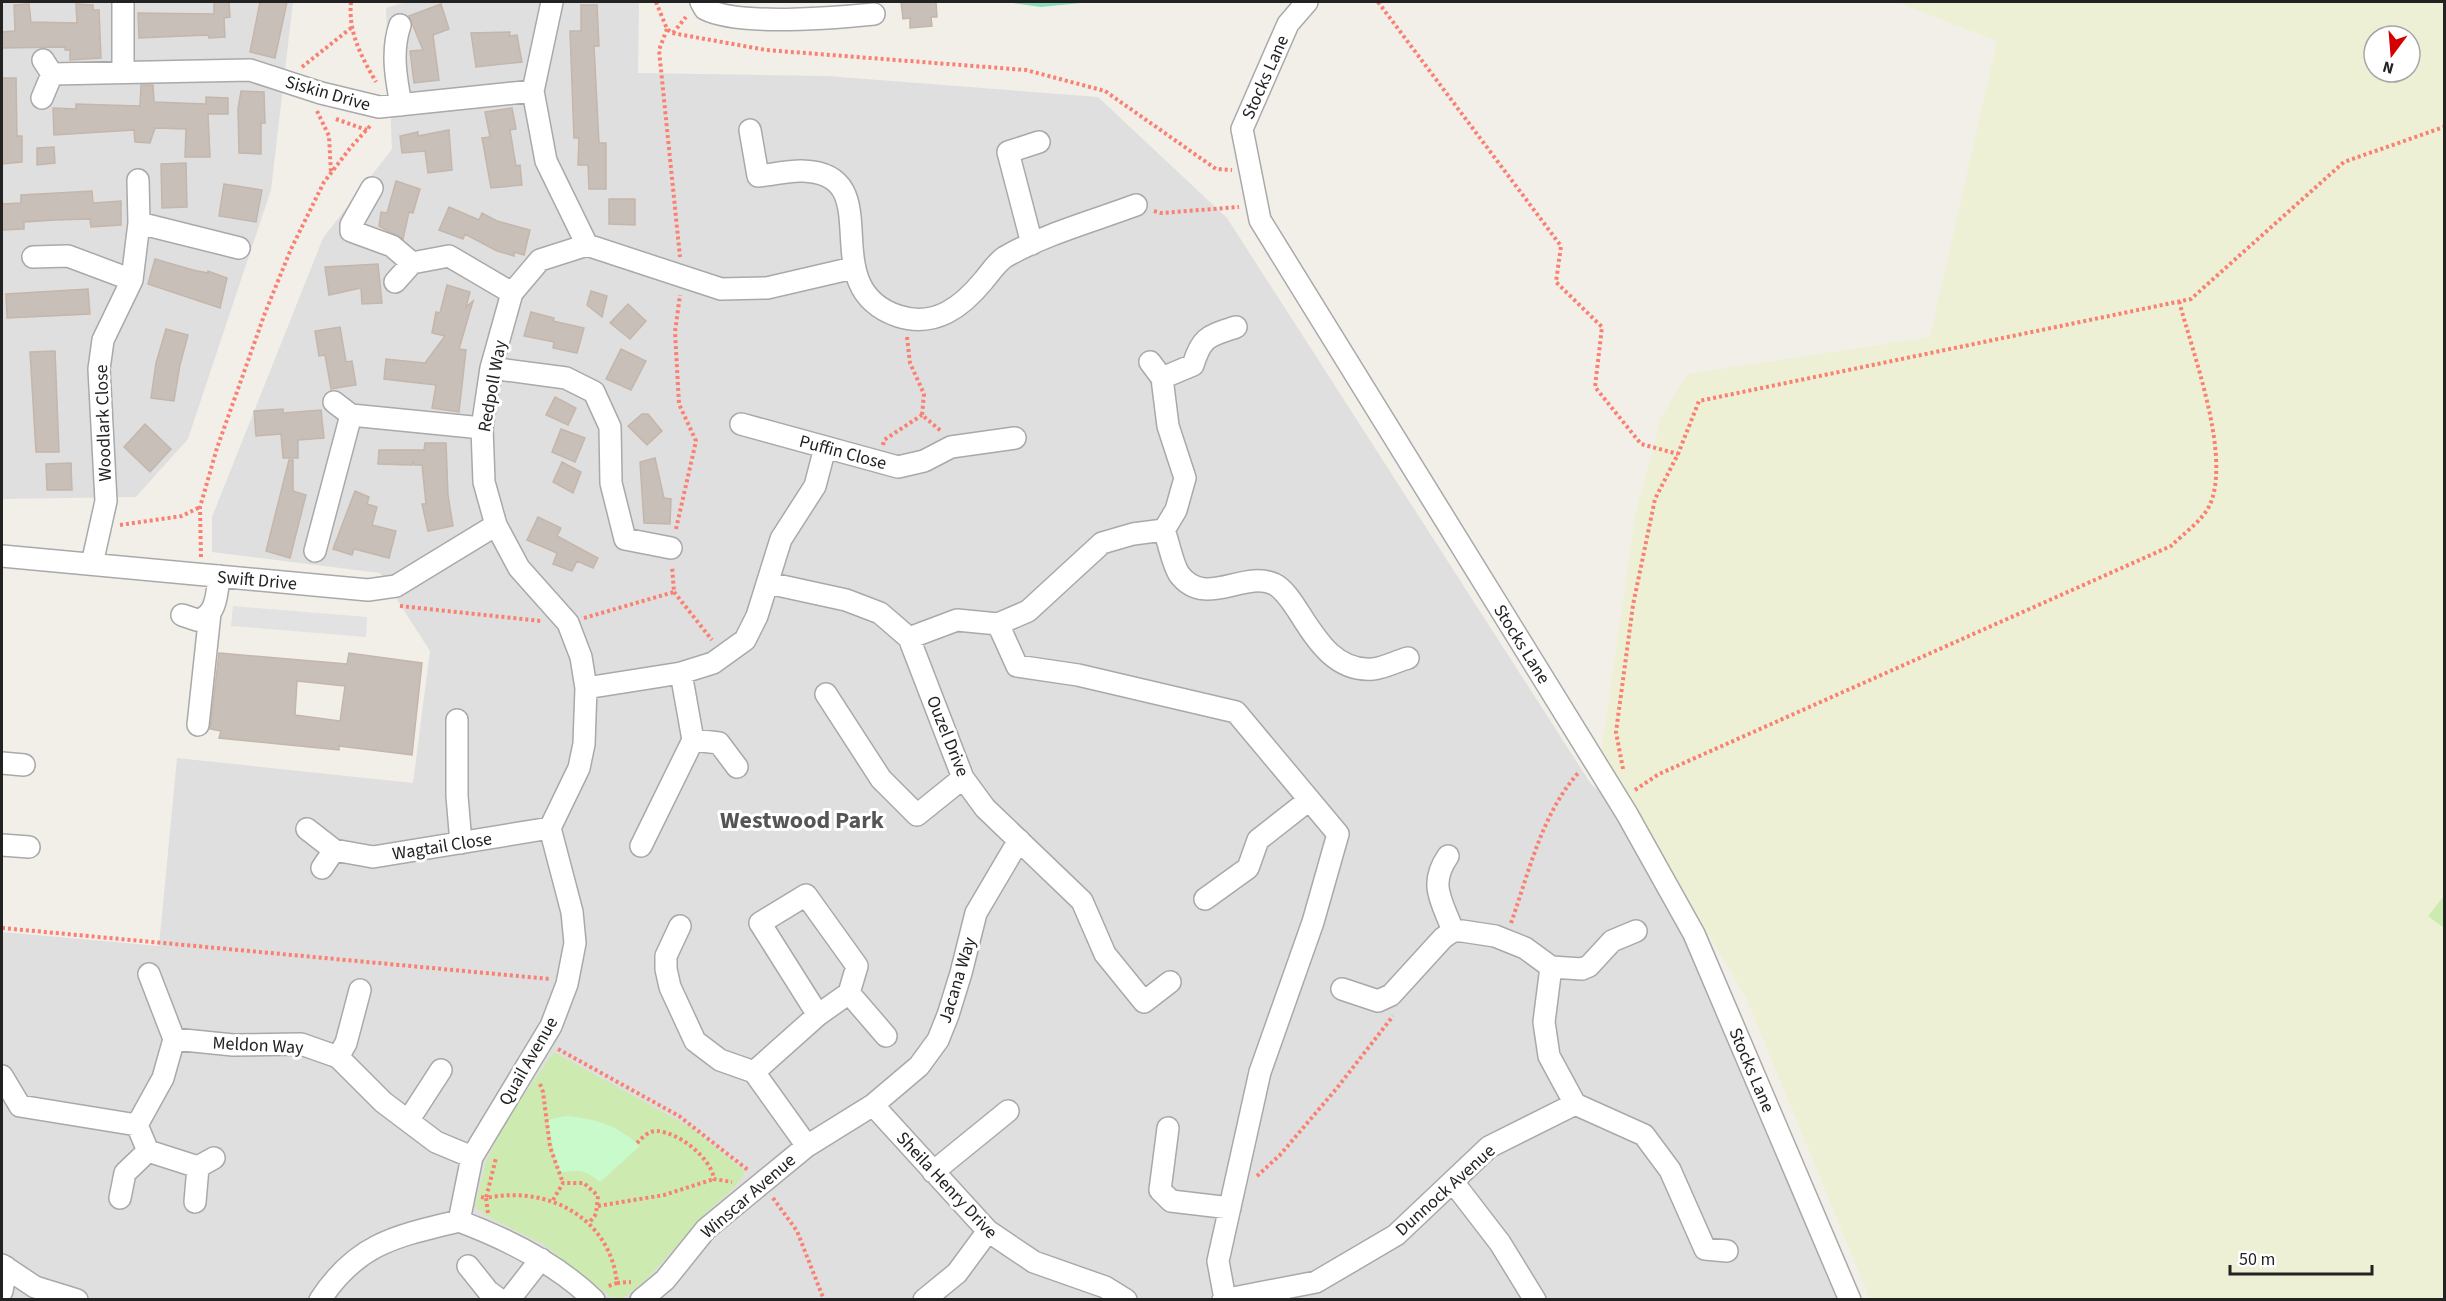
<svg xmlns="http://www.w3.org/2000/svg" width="2446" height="1301" font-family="'Source Sans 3',sans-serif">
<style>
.residential{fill:#e0dfdf}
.farmland{fill:#eef0d5;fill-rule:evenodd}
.grass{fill:#cdebb0}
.park{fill:#c8facc}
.pitch{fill:#88e0be}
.parking{fill:#e2e2e2}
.building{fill:#c7bfb8;stroke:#c4b6ab;stroke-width:1.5;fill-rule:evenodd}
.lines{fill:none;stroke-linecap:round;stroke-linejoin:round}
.minor-casing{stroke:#a9a9a9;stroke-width:24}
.path{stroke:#fa8072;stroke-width:4;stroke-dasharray:3 3;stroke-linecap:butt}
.minor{stroke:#fff;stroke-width:21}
.labels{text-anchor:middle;stroke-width:6;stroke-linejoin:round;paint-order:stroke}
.street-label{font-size:18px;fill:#222;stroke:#fff}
.district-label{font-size:24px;font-weight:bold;fill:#555;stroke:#fff}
</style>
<rect width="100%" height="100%" fill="#f2efe9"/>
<!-- residential -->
<path class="residential" d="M2,2H293L271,190L188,439L136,497L2,499Z
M406,2H639L638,73L827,76L1098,97L1227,218L1591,784L1627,814L1727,996L1848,1299H2V932L159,946L177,758L413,783L430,651L380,573L212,552V517L323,238L392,149L386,8Z"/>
<!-- farmland -->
<path class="farmland" d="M1896,2H2444V1299H1870L1747,1000L1632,803L1600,760L1635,516L1661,418L1687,374L1930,337L1997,41ZM2374,36H2410V72H2374Z"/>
<!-- grass -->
<path class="grass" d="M2444,896V928L2428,916Z
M554,1052L690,1127L745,1171C737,1191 716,1201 701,1218C675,1246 655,1276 623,1298L611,1297L543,1244L490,1218L475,1207L486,1162L506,1120Z"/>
<!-- park -->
<path class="park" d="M566,1116C596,1119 617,1125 640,1146L600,1182C588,1171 577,1168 561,1173L555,1159L548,1120Z"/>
<!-- pitch -->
<path class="pitch" d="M1005,2H1090L1041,7Z"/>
<!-- parking -->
<path class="parking" d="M233,606L367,617L366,637L231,626Z"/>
<!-- building -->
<path class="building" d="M214,2H229L230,17L224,18L225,37L209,38L208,35L139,38L138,13L214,14Z
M260,2H287L275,58L250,52Z
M901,2H936L937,17H931L932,26L910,28V18L903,19Z
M29,4L31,22L77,23L76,4L93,5V10H99L101,58L70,60V50H65V47L2,48V32L15,31L14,5Z
M441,4L449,29L433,35L439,80L414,83L410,51L423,50L409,16Z
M581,5H597L599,46H594L599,143H606V189H589L588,165H578L579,138H574L570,31H581Z
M510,32L509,36L517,35L522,62L476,67L471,33Z
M2,78H16L17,136H22V162L2,164Z
M141,85H153L154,102L206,104V97L228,98V114H208L210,157H185L186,129L155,128L150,143L135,142L134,130L54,135L53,108L76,109V104L140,106Z
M241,91L264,92L265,123H261V154L239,153L238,109Z
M512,108L516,129L510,130L516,166L520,165L522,185L491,188L482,138L490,137L485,112Z
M449,130L452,170L428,173L425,151L402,153L400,136L418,132V136Z
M54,147L55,163L37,165V148Z
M186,163L187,207L162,208L161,164Z
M396,181L420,189L413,213L409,212L403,239L379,226L381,212L387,213Z
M224,184L262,190L256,222L219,216Z
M92,191L93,203L121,201V225L91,227L90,219L55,220L24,222V229L2,230V204L21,203V195Z
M609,199H635V225L609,224Z
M449,207L479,220L482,213L497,221L530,230L524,255L514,252V256L497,251L465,234L463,239L439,230Z
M155,259L193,270L208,273V271L227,278L220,308L148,284Z
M378,264L382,303L362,304L361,288L329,295L325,267Z
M447,285L470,292L466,307L473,301L459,349L466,350L459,412L432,408L436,385L384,379L386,359L425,363L445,336L432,333L436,312L440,313Z
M88,289L90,314L7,318L6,294Z
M591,291L607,296L602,317L587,305Z
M628,304L646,321L630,339L610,323Z
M531,312L554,318L553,321L584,328L577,353L553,348L554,342L524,336Z
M340,327L346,362L352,361L356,385L331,389L325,355L319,356L315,331Z
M166,329L188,335L180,365L174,401L151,398L156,363Z
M621,349L646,361L631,390L606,379Z
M55,351L59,452H36L30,352Z
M555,397L576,408L568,425L546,415Z
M283,409V413L321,410L324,438L298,440V458H283L281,434L256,436L254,411Z
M642,414H648L662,431L647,445L628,426Z
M145,424L171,449L150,472L124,447Z
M561,429L585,438L575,462L552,452Z
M425,443H446L448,495L453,526L428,531L422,504H426L422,465H414L413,461L412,465L378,464L379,450H424Z
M655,458L664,498L671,499L670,524L644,523L640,462Z
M289,460H293V491L306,495L290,558L266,551Z
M562,462L581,472L573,493L553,482Z
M71,463L72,490H47L46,464Z
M355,491L369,497L367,504L377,507L372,525L396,531L389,558L354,549L352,555L333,549Z
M538,517L561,528L557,536L598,558L593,568L577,561L572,571L553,564L557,553L527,540Z
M219,653L347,664L349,653L422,663L412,755L339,746V750L219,738L221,731L210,729ZM297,681L345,686L340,721L295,715Z"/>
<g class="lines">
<defs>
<path id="minor" d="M123,2V71
M552,2L533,91L546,161L587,245
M701,2L705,9C738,26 834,18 874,14
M1307,2L1288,24L1242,129L1260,220L1627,814L1694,934L1850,1300
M400,25C391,51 396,78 401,105
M52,74L250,70L321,93L379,107L533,91
M42,98L52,74L43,60
M750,130L758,176C772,175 789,170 803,171C892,174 811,287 898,316C935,328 962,307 984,280C990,273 997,262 1005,257C1045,234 1093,221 1136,205
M372,188L351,225V231L392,246L412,263
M139,223L239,248
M1032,244L1008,152L1039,142
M587,245L721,289L767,288L853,268
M33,257L68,256L132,280
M395,282L412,263L449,256L512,293
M1150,362L1162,378
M491,368L566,378L594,392L610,427L611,483L625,539L671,548
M334,402L351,415
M741,424L898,467L924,461L951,447L1015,438
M1164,530C1169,543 1172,563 1179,574C1205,609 1243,570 1274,584C1284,589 1292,602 1298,611C1316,639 1335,672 1373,669C1384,668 1397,661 1408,658
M315,551L351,415L482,428
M2,556L368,590L396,586L496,525
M92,564L106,501L99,369L103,340L132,280L139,223L138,180
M768,583L846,600L880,613L909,638L963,778L985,808L1082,901L1105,954L1144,1002L1170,982
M182,615L197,620C217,617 217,592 219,576
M998,624L1017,666L1078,675L1236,712L1338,834L1313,922L1260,1072L1218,1261L1225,1299
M909,638L957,620L998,624L1028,611L1102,543L1133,534L1164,530L1176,510L1185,478L1168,426L1162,378L1193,365C1202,336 1209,336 1236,327
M586,688L681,673L713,663L745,640L757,616L781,539L815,486L825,448
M826,694L881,779L917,815L963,778
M457,720V796L461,843
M198,725L210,613
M693,740L719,743L737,767
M2,763L24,765
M307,829L334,850L373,857L550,828
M2,845L29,847
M641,846L693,740L681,673
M1448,856C1428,885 1442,901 1453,931
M322,868L334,850
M1205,899L1248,868L1258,840L1309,800
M680,926L666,956V969L670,987L695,1041L720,1060L754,1072L807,1146
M1551,967L1544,1022L1549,1056L1575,1104
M149,974L174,1039
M1342,989L1378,1001L1391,995L1443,938L1453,931H1462L1495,936L1525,948L1551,967L1582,969L1589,966L1612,941L1636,931
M849,993L886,1036
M338,1057L346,1043L360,990
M754,1072L818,1015L849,993L857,966L806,895L760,923L818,1015
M2,1076L20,1106L137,1125L163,1078L174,1039L233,1045L301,1044L338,1057L383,1102L436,1142L472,1157
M873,1105L988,1231L1034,1262L1105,1287L1126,1300
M408,1121L441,1070
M137,1125L148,1151L198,1167L195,1202
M1168,1128L1160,1190L1171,1201L1230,1208
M198,1167L214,1158
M933,1172L1008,1111
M1453,1182L1500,1243L1535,1300
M120,1198L125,1173L148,1151
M459,1221L472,1157L551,1026L567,984L575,943L572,912L550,828L579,768L584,744L586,688L581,657L568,623L519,568L496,525L484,482L482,428L491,368L512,293L540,260L587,245
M459,1221C507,1239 556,1263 594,1300
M2,1265L35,1287L77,1300
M468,1266L488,1291L500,1300
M2,1291L6,1267
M320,1300C357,1243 397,1236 459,1221
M509,1300L541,1259
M641,1300L665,1280L706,1229L807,1146L873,1105L919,1066L938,1040L948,1015L961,973L976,913L1019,840
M924,1300L957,1273L988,1231
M1223,1300L1316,1282L1396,1235L1489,1147L1575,1104L1644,1135L1670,1170L1705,1249L1727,1251"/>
</defs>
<!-- minor casing -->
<use href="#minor" class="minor-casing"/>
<!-- path -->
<path class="path" d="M351,2C348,32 361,56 376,82
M656,2L667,29L672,33L766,50L1026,70L1105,91L1216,169L1232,170
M1378,2L1561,246L1556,282L1602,327L1595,387L1641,444L1678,454
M667,29L659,50L680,257
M673,33L686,17
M302,67L351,28
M317,111L329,136L331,173
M336,119L367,130
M1154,211L1161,213L1239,207
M907,337L910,363L924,394L922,415L941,431
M883,445L884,440L922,415
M120,525L182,516L200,507
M676,529L696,441L679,404L675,332L680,295
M201,557L200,507L217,448L265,313L291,249L324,182L351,147L371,125
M674,592L712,640
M400,606L541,621
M584,618L674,592L672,566
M1623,769L1616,732L1633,605L1655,499L1678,454L1699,401L2191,299L2344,162L2444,127
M1635,790L1659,774L2171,546C2183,534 2205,519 2211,502C2230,452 2193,354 2179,301
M1511,923C1529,872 1542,813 1579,772
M2,928L550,979
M558,1049L679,1116L748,1170
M540,1084L543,1092L550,1147L563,1183
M637,1143C642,1138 648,1131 656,1131C679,1132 711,1158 714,1179L732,1182
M1257,1176L1280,1155L1337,1088L1393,1016
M481,1197L486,1198L496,1158
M773,1198L797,1231L824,1300
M553,1200L563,1183H584L598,1196L596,1214L589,1223
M598,1206L664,1195L714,1179
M488,1213L486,1198C547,1185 610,1217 617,1283L606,1287
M617,1283L631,1282"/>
<!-- minor -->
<use href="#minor" class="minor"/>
</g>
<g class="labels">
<!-- street labels -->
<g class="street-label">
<text transform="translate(1265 77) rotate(-66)" y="6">Stocks Lane</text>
<text transform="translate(328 93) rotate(16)" y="6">Siskin Drive</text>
<text transform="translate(492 386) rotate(-80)" y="6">Redpoll Way</text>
<text transform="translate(103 423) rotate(-92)" y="6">Woodlark Close</text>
<text transform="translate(843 452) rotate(15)" y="6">Puffin Close</text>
<text transform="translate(257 580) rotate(5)" y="6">Swift Drive</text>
<text transform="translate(1522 644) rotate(58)" y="6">Stocks Lane</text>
<text transform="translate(948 736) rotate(68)" y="6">Ouzel Drive</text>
<text transform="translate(442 846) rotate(-9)" y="6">Wagtail Close</text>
<text transform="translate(957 980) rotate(-73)" y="6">Jacana Way</text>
<text transform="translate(258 1045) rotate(3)" y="6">Meldon Way</text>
<text transform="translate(528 1061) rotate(-60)" y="6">Quail Avenue</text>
<text transform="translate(1752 1070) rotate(67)" y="6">Stocks Lane</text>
<text transform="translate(947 1185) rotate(47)" y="6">Sheila Henry Drive</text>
<text transform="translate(1445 1190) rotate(-42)" y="6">Dunnock Avenue</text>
<text transform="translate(748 1196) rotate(-41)" y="6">Winscar Avenue</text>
</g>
<!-- district labels -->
<g class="district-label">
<text x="802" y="828">Westwood Park</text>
</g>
</g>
<!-- border -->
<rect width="2446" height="1301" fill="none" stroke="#222222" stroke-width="6"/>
<!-- north arrow -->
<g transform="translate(2392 54) rotate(196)"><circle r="28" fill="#ffffff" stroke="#a7a7a7" stroke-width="1.5"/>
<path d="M0-4.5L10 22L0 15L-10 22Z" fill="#d40000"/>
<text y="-9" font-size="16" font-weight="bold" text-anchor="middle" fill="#222222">N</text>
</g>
<!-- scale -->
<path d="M2230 1265v9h142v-9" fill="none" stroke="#222222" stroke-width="3"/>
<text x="2239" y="1265" font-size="18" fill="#222222" stroke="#ffffff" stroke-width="4.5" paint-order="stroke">50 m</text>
</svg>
